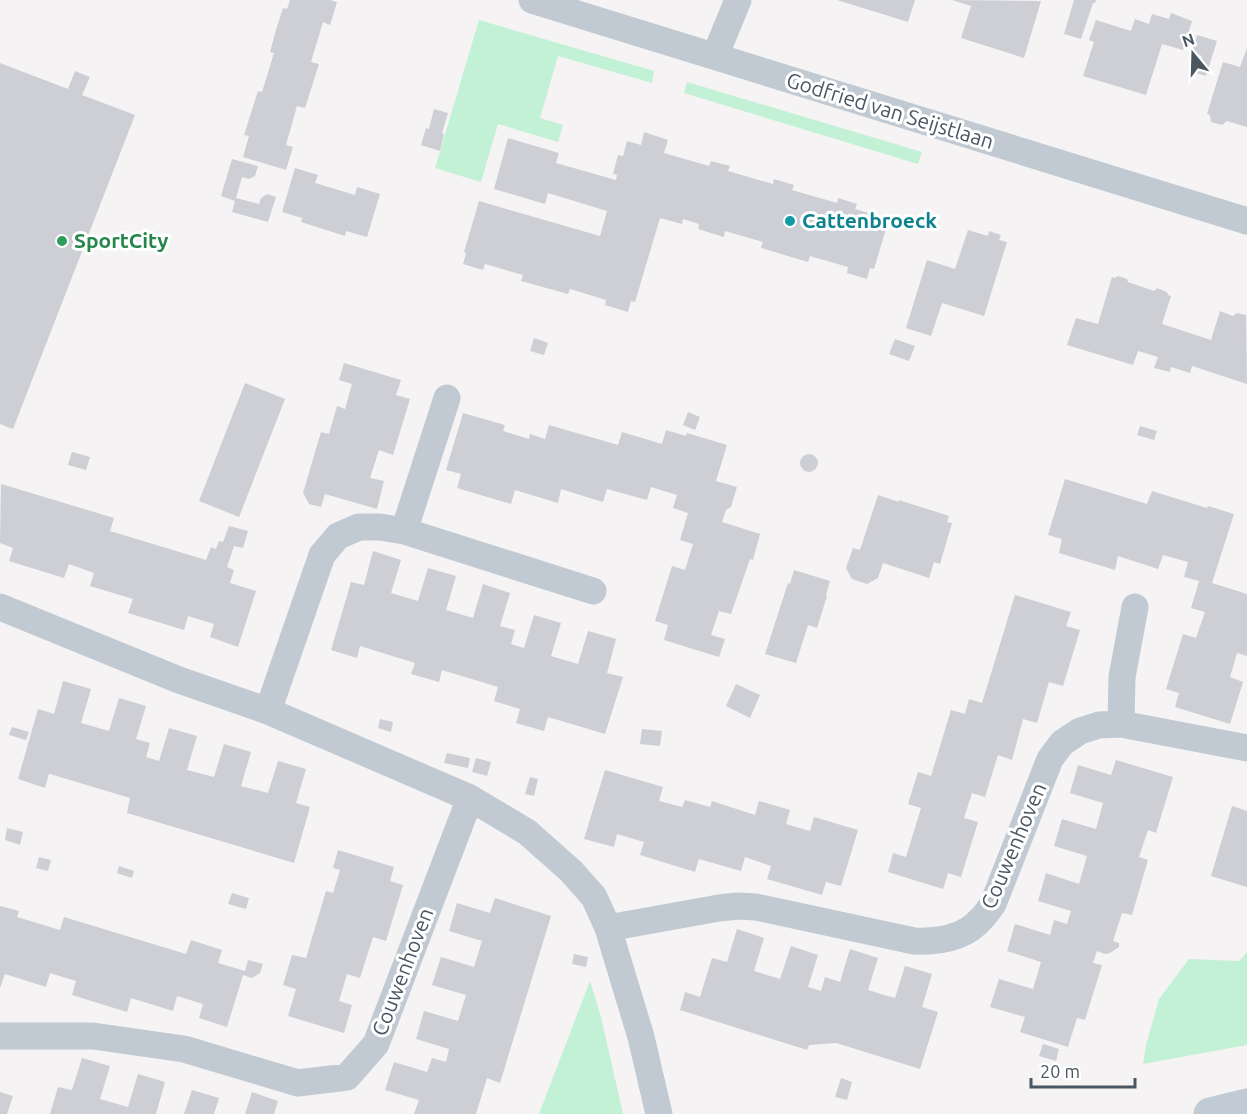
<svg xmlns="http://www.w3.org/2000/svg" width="1247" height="1114" font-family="Ubuntu,sans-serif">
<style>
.green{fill:#c3f1d5}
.building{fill:#cdcfd5}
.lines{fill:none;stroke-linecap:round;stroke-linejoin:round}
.street{stroke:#c1cad2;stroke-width:27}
.secondary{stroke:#c1cbd6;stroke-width:33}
.culture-dot{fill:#0f9aa8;stroke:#fff;stroke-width:2}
.leisure-dot{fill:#2e9e5b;stroke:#fff;stroke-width:2}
.labels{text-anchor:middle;stroke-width:6;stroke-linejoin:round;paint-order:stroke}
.street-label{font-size:21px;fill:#4a5661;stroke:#fff}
.culture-label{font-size:21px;font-weight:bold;fill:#0d838f;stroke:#fff;text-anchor:start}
.leisure-label{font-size:21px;font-weight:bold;fill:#27864d;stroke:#fff;text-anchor:start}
</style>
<rect width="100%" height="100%" fill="#f5f3f3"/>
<!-- green -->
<path class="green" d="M479,20L654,71L652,83L558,56L540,118L563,125L558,142L498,124L481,182L435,168Z
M687,82L922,152L918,164L684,93Z
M1247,952V1045L1143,1064L1146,1045L1159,999L1189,959L1239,961Z
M590,981L601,1017L623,1114H539Z"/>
<!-- building -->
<path class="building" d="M290,0H330L337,2L330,25L323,22L311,62L319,64L305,108L297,106L286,145L293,147L286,170L243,157L249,136L244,135L258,91L262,92L274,53L270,52L276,30L283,8L287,9Z
M837,0H915L908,22Z
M952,0L1041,1L1024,58L961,38L971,6Z
M1074,0H1096L1095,3H1093L1081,39L1064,34Z
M1171,13L1192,21L1183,50L1162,44L1146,95L1083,76L1094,42L1089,40L1096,20L1131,31L1135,19L1149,24L1152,14L1169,19Z
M1197,35L1217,41L1206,76L1196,73L1202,56L1192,53Z
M1247,48V127L1227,121L1222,125L1211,122L1210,115L1207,114L1223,62L1240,67Z
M0,63L68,89L75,71L90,77L82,95L135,115L13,429L0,424Z
M434,109L448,113L442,133L444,134L440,151L421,145L426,128L429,129Z
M644,132L668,140L664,153L709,166L711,161L730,166L728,171L773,184L774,179L794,185L792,190L837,203L838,198L857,204L855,209L889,219L874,269L870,268L867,279L847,273L848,267L810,256L808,262L761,248L763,242L725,231L724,237L698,229L699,224L683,219L682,224L660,218L635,302L631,301L628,312L605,305L606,300L570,289L568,294L521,281L523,275L485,264L483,270L463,264L466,253L464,252L479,201L600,236L607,211L548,193L545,204L494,189L508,138L559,153L556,163L616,180L617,175L613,174L618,155L623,156L627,141L641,145Z
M232,159L258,166L255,176L249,179L242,177L236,198L259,204L261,198L267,194L276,197L268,222L232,212L235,201L221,196Z
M295,168L318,175L315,183L355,195L357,187L380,194L367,237L346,231L345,236L301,222L302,218L282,212Z
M968,230L988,236L989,231L1001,235L999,240L1007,242L984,316L942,303L931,336L906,328L927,260L955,269Z
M1118,276L1127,279L1128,282L1154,291L1157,288L1167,292L1168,295L1171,296L1162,324L1211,340L1220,311L1233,316L1237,313L1246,315L1247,384L1192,366L1190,373L1171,367L1170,372L1154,368L1158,357L1138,351L1133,365L1067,345L1076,318L1098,324L1112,277L1115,278Z
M534,338L548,343L544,355L530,351Z
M895,339L915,346L909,361L889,354Z
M344,363L401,380L396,395L410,399L393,455L379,450L370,478L384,481L377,509L325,494L321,507L309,504L303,493L321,432L329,434L337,406L345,409L352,384L339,380Z
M245,383L285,399L239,517L199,501Z
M688,412L700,417L695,430L683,425Z
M463,413L505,425L503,431L529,439L530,434L545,439L549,425L618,445L622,432L662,444L666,430L686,436L687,433L727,445L716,481L737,487L731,507L726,510L722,522L760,534L753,560L750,559L731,614L719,611L711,635L725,639L719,657L664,640L668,625L655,621L672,566L685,570L693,544L680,540L688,513L673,508L677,495L651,487L647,500L607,489L603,502L561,489L558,503L515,490L511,504L457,488L461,474L446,470Z
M1140,426L1157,431L1154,440L1137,435Z
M72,452L90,457L86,470L68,465Z
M800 463a9 9 0 1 1 18 0a9 9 0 1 1-18 0Z
M1065,479L1147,504L1152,491L1207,508L1208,506L1234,514L1212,583L1247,594V656L1237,653L1230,677L1243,682L1230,724L1175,707L1179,693L1166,689L1183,634L1196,638L1205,612L1191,608L1199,581L1184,577L1188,562L1163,555L1158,569L1118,556L1115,570L1059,553L1062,539L1048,535Z
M1,484L114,518L110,531L206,560L211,547L216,549L219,541L223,542L229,526L248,531L243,548L234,546L227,567L234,570L230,583L256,591L238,647L210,637L214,624L188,616L184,630L128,613L133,599L90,586L94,573L69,564L64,578L9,561L13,548L0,543Z
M878,495L899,502V500L949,516L947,522L952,523L940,564L934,562L929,578L883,563L878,578L867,584L852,579L846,568L853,548L860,550Z
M373,551L401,560L391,593L418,601L428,568L456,576L446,610L473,618L483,584L510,593L500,626L515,630L511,644L524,648L534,615L561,623L551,656L578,664L588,631L616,639L607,673L623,677L605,734L548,717L544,731L516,723L520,709L494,701L498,687L442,670L439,682L411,674L415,663L360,646L357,658L331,650L351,582L364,585Z
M794,570L830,581L826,595L827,596L817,628L808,625L796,663L765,654L788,583L790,584Z
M1015,595L1071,612L1066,626L1080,630L1063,686L1049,682L1037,723L1023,719L1012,760L998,755L985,797L972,793L964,818L978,822L961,877L948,873L943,889L888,872L893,853L906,857L921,808L908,804L918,772L931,776L951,710L965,714L969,699L982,703Z
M63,681L91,689L81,723L109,731L119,698L146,706L136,739L150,743L146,757L159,761L169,728L197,736L187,770L214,777L224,744L251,752L241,786L268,793L278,761L306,769L296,803L310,807L294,863L127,813L130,798L50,774H49L45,788L18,779L38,709L54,714Z
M736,684L760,695L750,718L726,706Z
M380,719L393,722L391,732L378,728Z
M12,727L29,732L26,740L9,735Z
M642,729L662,731L660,746L640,744Z
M447,753L470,758L468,768L444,763Z
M476,758L491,762L487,776L472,772Z
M1116,760L1173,777L1156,833L1148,830L1139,857L1148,860L1132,915L1122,913L1113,941L1119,943V947L1110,953L1105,954L1097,951L1093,963L1102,965L1085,1020L1077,1018L1068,1047L1020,1032L1025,1017L990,1007L999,979L1033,989L1041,962L1007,951L1015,924L1050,935L1054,920L1067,924L1071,911L1038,901L1046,873L1079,884L1087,856L1054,846L1062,819L1096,829L1103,803L1070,793L1078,765L1111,775Z
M605,770L663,787L659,801L682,807L685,800L710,807L712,801L755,815L759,801L790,810L786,824L810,831L814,817L858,830L841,886L826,882L822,895L767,879L771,866L745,857L741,871L699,859L695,872L640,855L644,842L617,834L614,847L584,839Z
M530,777L538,779L534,796L525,794Z
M1232,806L1247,811V887L1211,876Z
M7,828L23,832L20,845L5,840Z
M338,850L394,867L390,881L403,885L386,941L373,937L360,978L347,974L339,1001L352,1005L344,1033L288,1016L296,989L283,985L292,955L306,958L326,891L333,893L340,870L333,868Z
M39,857L51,860L48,871L36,868Z
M119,866L134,871L132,878L117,873Z
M232,893L249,898L246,909L228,904Z
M495,898L551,916L500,1083L487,1078L476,1114H414L419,1100L385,1090L394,1062L427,1072L432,1058L446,1062L449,1049L416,1039L424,1011L458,1021L466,995L432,985L441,957L474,967L482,941L449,931L457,903L490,913Z
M0,906L19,911L17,917L60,930L64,917L186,954L191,940L222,950L218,963L245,971L248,960L263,964L260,973L252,978L243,975L227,1027L199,1018L203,1004L177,996L173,1011L131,998L127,1012L72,995L76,981L50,973L46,987L5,974L0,988Z
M737,929L764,938L754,971L780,979L791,946L818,955L808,987L821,991L825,977L840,982L850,949L878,958L868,990L881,994L895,998L905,966L932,974L922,1007L938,1012L920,1069L836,1043L809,1045L807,1050L680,1010L685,992L700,997L712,958L727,962Z
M574,954L588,957L586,967L572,964Z
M1043,1044L1059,1049L1056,1061L1039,1056Z
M82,1058L110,1066L100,1099L128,1107L138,1074L165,1082L156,1114H50L58,1087L72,1090Z
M841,1078L852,1082L847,1100L835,1097Z
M192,1090L219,1098L214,1114H184Z
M0,1092L13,1096L7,1114H0Z
M252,1092L278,1101L274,1114H245Z"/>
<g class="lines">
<!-- street -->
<path class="street" d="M532,0L1247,221
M715,56L738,0
M404,531L447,398
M0,607L179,680L268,711L470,798L527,832L571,871L594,897L608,928L641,1037L659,1114
M268,711L322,555L338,536L359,527H380L404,531L593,591
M1121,724L1122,677L1135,607
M608,928L719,908L738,906L756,907L914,941C938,942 964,939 981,919C986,915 989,909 993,904L1050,759L1062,743L1080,731L1099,725L1121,724L1247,748
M0,1036H93L184,1049L298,1083L347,1077L376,1044L470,798"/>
<!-- secondary -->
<path class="secondary" d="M1210,1114L1247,1105"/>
</g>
<!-- markers -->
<circle class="culture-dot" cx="790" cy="221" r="6"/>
<circle class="leisure-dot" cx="62" cy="241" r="6"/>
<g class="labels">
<!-- street labels -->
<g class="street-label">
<text transform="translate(890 111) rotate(17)" y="7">Godfried van Seijstlaan</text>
<text transform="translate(1014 846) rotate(-67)" y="7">Couwenhoven</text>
<text transform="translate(403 972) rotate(-69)" y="7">Couwenhoven</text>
</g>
<!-- culture labels -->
<g class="culture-label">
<text x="802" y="228">Cattenbroeck</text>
</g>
<!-- leisure labels -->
<g class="leisure-label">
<text x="74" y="248">SportCity</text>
</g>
</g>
<!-- north arrow -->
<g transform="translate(1193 54) rotate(341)" stroke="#ffffff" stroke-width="4.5" paint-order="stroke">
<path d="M0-4.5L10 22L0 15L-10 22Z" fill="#4a5661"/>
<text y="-9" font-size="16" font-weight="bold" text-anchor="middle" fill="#4a5661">N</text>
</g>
<!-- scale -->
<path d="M1031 1078v9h104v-9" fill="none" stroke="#4a5661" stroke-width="3"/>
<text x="1040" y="1078" font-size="18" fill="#4a5661" stroke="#ffffff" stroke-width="4.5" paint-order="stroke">20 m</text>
</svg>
